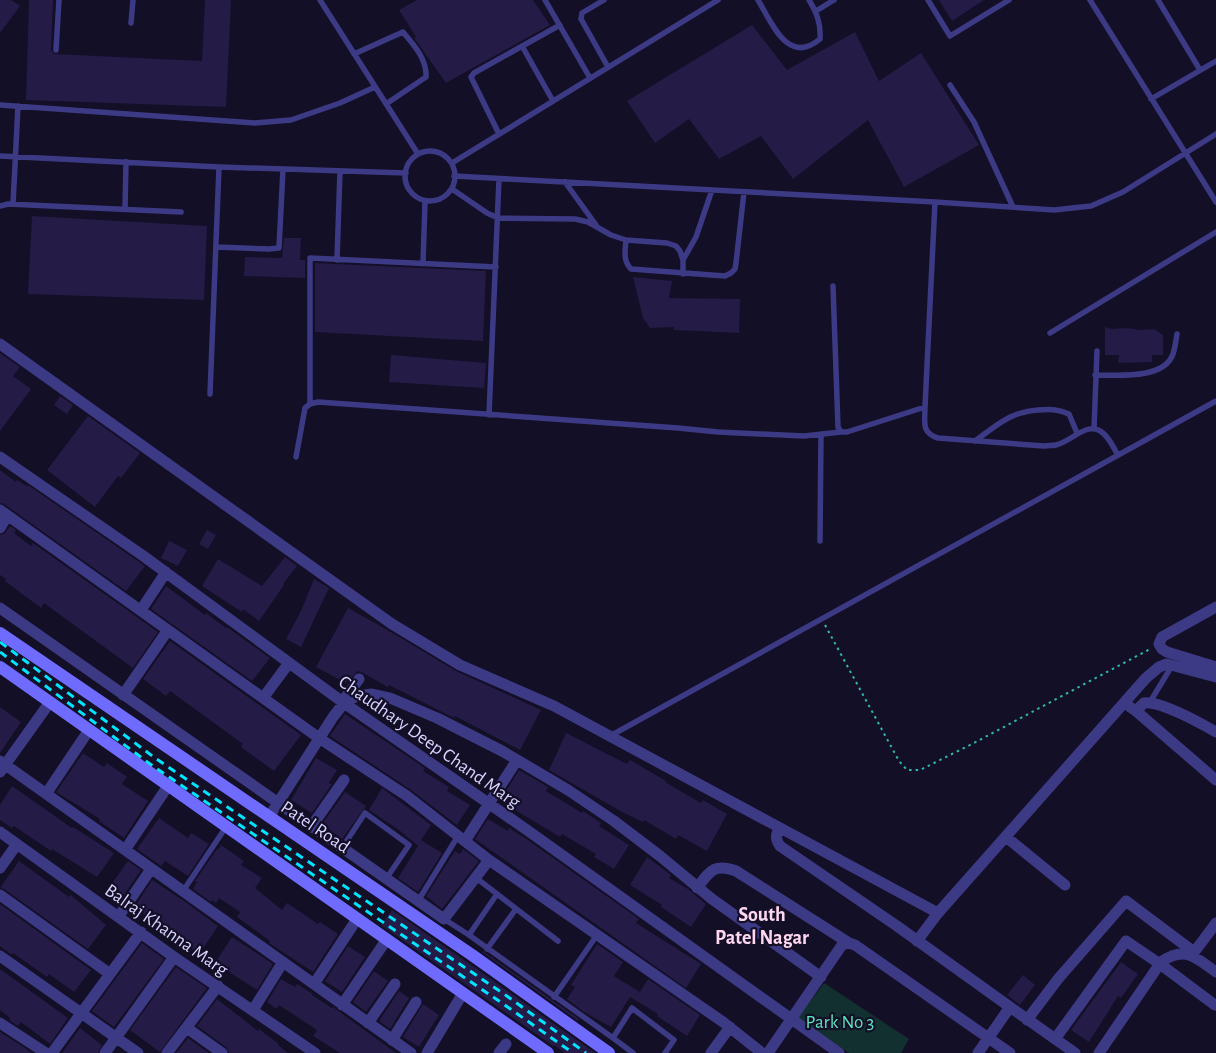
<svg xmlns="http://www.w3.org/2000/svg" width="1216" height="1053" font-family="'Alegreya Sans',sans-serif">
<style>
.green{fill:#12302f}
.building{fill:#241b47}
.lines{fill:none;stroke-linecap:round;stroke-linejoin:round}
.path{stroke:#2fb8b0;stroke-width:2;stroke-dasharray:2.5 4;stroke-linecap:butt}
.lane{stroke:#3d3a85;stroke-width:5.5}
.street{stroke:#3d3a85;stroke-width:11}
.secondary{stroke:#6f6bff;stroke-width:12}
.rail{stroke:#00e5ff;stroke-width:3;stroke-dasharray:8 6;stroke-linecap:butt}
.labels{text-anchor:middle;stroke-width:4.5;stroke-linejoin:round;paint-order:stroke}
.street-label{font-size:19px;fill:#d9d4ff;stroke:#130f26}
.park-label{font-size:19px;fill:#5fe0c0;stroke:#130f26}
.neighbourhood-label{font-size:20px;font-weight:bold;fill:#ffd6f0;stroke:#130f26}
</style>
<rect width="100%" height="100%" fill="#130f26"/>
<!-- green -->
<path class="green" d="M824,983L909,1039L901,1053H849L797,1019Z"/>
<!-- building -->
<path class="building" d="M0,0H11L20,6L0,33Z
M29,0H53L51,50L54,54L202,61L205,0H231L226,107L26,100Z
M417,0H533L550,25L446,83L414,38L416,37L399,10Z
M939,0H984L952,21Z
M752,25L787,70L855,32L879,81L921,53L979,145L904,187L868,120L793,179L761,136L719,159L689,119L655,143L627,101Z
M32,216L207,226L204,300L28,294Z
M284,238H301L300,260H305V278L244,276L245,257L282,258Z
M315,263L486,271L483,341L315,332Z
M633,277L672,281L669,298L740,299L739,333L674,330V327L650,328L643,318Z
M1105,327L1112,329L1128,328L1139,330L1154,329L1163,335V355H1152V362L1118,363L1119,355H1105Z
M0,353L20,367L13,376L31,389L0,431Z
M391,355L486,363L484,388L389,382Z
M60,396L73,405L67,414L54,405Z
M88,416L140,453L121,478L118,476L95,507L47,470Z
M0,470L16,482L17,480L27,486L28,485L145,566L126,591L4,504L0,503Z
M10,526L16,530L14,533L31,546L33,543L158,632L133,668L44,603L41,608L5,581L6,579L0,575V535L4,534Z
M207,530L216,535L208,549L199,544Z
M169,541L187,550L178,566L161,558Z
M285,557L297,566L283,584L284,585L259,621L243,609L242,612L202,586L218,559L262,586Z
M314,579L329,588L301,647L286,639L301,611Z
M166,586L205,615L206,613L226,628L227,627L270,658L252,681L151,609Z
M348,608L384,628L456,671L541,710L520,750L455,716L454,718L389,685L388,687L363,673L358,671L346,683L316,667Z
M170,641L301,735L274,771L241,747L243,744L170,691L166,696L143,679Z
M0,707L21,722L0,753Z
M345,714L425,768L423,771L449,787L447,791L470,805L457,825L411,790L330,736Z
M566,733L627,764L630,760L666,781L665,782L701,803L703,800L727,814L707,851L678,835L676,839L644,820L643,822L622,812L549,770Z
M83,753L104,767L107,763L127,777L122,784L148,801L124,838L99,821L100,819L56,792Z
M316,758L337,770L329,783L332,784L312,813L291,800Z
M519,770L548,787L546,791L582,813L583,811L601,823L599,826L629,845L614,869L594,857L596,854L562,834L560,837L500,801Z
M12,786L72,828L73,827L114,853L97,877L52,849L51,851L14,826L12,828L0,820V805Z
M382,788L431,825L421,840L442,853L418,892L398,878L418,846L399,830L369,810Z
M345,792L366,806L342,839L322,824Z
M159,818L188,838L191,833L209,844L188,876L165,861L161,866L137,849Z
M488,819L508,831L509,828L525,838L639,919L636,923L701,964L686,988L475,839Z
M221,845L244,861L241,865L262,878L255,888L282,910L287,903L318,924L320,922L338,934L313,972L269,943L270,941L237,917L240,912L219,898L216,903L212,900L211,902L193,889L197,882L195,881L217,849L218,850Z
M463,849L479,861L442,909L426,896L455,851L460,854Z
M647,857L671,875L669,878L688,889L706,904L691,927L661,907L662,905L630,885Z
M19,861L69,897L71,895L106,925L88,949L4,889L0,888Z
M128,861L141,870L124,895L110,886Z
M152,880L184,901L218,926L200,953L164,932L166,929L134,908Z
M0,904L91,970L74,992L49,974L47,977L13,953L12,955L0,946Z
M392,910L467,962L595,1053H565L554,1045L553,1046L381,925Z
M232,937L273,964L257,990L215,963Z
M142,943L164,959L114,1027L92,1011Z
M597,944L623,962L614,976L640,992L648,979L700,1015L687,1036L657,1016L658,1014L630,997L611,1027L584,1012L567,999L575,987L571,985Z
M348,946L365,957L342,992L325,981Z
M483,951L579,1019L578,1021L482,952Z
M1121,962L1138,974L1121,998L1118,996L1089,1042L1071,1030Z
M176,967L207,988L160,1052L130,1030Z
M0,969L68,1018L50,1044L21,1022L18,1026L9,1020L10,1018L0,1010Z
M374,971L388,981L366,1012L353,1002Z
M1023,975L1035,985L1020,1005L1007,995Z
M281,979L295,987L297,984L313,994L312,995L332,1008L333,1007L396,1053H340L313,1036L317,1030L279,1005L276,1009L267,1002Z
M399,991L409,998L390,1029L379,1021Z
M217,999L258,1031L259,1029L279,1044L278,1045L288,1053H229L226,1047L197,1026Z
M423,1004L439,1015L419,1047L403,1037Z
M80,1028L102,1045L98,1053H62Z
M0,1032L25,1048L31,1053H0Z
M188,1038L209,1053H176Z"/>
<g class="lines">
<!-- path -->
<path class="path" d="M825,625L899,761L907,770H920L972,744L1150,649"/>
<!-- lane -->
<path class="lane" d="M320,0L418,154
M545,0L590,78
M604,0L582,13L581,19L608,67
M758,0C772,23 788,66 820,39C821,24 817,13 809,0
M928,0L950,36L1009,0
M1090,0L1216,202
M1158,0L1200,70
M816,11L834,0
M131,23L133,0
M522,46L553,101
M56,50L59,0
M354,54L403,32C414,45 427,59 426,77L386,104
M950,85L974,122L1013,207
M1151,99L1216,61
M0,105L255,123L291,120L340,103L375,87
M499,134L471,77L474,73L560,25
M405 176a25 25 0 1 1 50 0a25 25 0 1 1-50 0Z
M0,156L219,167L406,173
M452,163L718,0
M454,176L935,202L1054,210L1091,206L1123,192L1216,134
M565,182L596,225
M452,189L487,213L498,218L575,219L588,222L611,235L626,240L667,243L676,246L680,251L683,260V274
M935,202L925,407C925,422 921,433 938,438L1044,446C1048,445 1052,446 1056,445C1073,441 1089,418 1105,435C1111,441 1114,449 1118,455
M13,204L18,106
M0,206L8,204L181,212
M125,209L126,162
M626,240C625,251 623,261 631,269L725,276L731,273L735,269L736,263L744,192
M216,247L269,249L279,248L283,169
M337,260L340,171
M683,260L696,237L712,190
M423,264L425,202
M833,286L838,427L841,432H847L925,407
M1050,333L1216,232
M1095,375C1117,375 1164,380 1173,354C1175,348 1176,341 1177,334
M210,394L219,167
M310,404V258L496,267
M489,415L499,179
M1094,429L1097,351
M975,441C997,425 1010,412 1038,410C1050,409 1057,409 1069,414L1077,433
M296,457L305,408L310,404L318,402L678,428L718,432L804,436L841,432
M820,541L821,434
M1150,702L1170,669L1174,667
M610,736L1216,401
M342,848L365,813L409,845L386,879
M475,877L558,941
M183,891L226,827
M418,901L458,836
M444,919L469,935L613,1038L632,1008L674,1040L665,1053
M469,935L497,894
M487,949L516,909
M554,997L597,935
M613,1038L633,1053"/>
<!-- street -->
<path class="street" d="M0,344L392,624L460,665L554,706L938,913L1146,678L1159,667L1167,664L1216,677
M0,457L142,555L344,703L527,830L839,1053
M0,510L319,738L407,796L489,860
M0,528L7,516
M1216,607L1162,637L1159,644L1162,649L1167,652L1216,667
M0,608L444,919L489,860L723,1022L762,1053
M141,610L166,572
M123,695L168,630
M263,698L289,663
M342,702L359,679
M1130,707L1136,711L1144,703C1159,700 1202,724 1216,732
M1136,711L1216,780
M0,761L411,1053
M0,772L50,702
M46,794L89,730
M269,817L333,717L344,703L357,696L372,694L390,698L437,718L502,751L568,790L614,821L660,856L712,899L821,977
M311,827L344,780
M779,828C776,835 775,839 780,846L897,926L1010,1007L978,1053
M0,832L174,957L315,1053
M1006,837L1065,885
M465,841L517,760
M125,850L168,786
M0,868L17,844
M697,888C710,871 714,863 736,871L849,943
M0,895L110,974
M119,916L151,869
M917,941L938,913
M1192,955L1216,923
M0,956L138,1053
M314,984L357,919
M342,1005L387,939
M1010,1007L1075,1053
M253,1010L283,962
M1027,1020L1058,979L1126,901L1194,952
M0,1023L46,1053
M368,1023L395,984
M187,1028L222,1053
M1055,1039L1126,941L1160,964L1215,1005
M392,1040L416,1002
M52,1053L141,932
M105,1053L174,957
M167,1053L218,986
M427,1053L463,993
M499,1053L506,1044
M711,1053L730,1027
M768,1053L842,945L849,943L855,945L1010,1053
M1099,1053L1161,962C1185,945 1196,958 1216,972"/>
<!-- secondary -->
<path class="secondary" d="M0,633L472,955L609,1053
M0,667L548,1053"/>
<!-- rail -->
<path class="rail" d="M0,642L155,758L504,994L586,1053
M0,652L150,764L499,1001L573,1053"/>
</g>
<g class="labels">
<!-- street labels -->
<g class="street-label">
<text transform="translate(430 741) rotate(35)" y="7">Chaudhary Deep Chand Marg</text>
<text transform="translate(316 826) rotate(34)" y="7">Patel Road</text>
<text transform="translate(167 929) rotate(35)" y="7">Balraj Khanna Marg</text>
</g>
<!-- park labels -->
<g class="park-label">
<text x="840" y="1028">Park No 3</text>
</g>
<!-- neighbourhood labels -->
<g class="neighbourhood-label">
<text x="762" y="921">South<tspan x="762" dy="23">Patel Nagar</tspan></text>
</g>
</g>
</svg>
